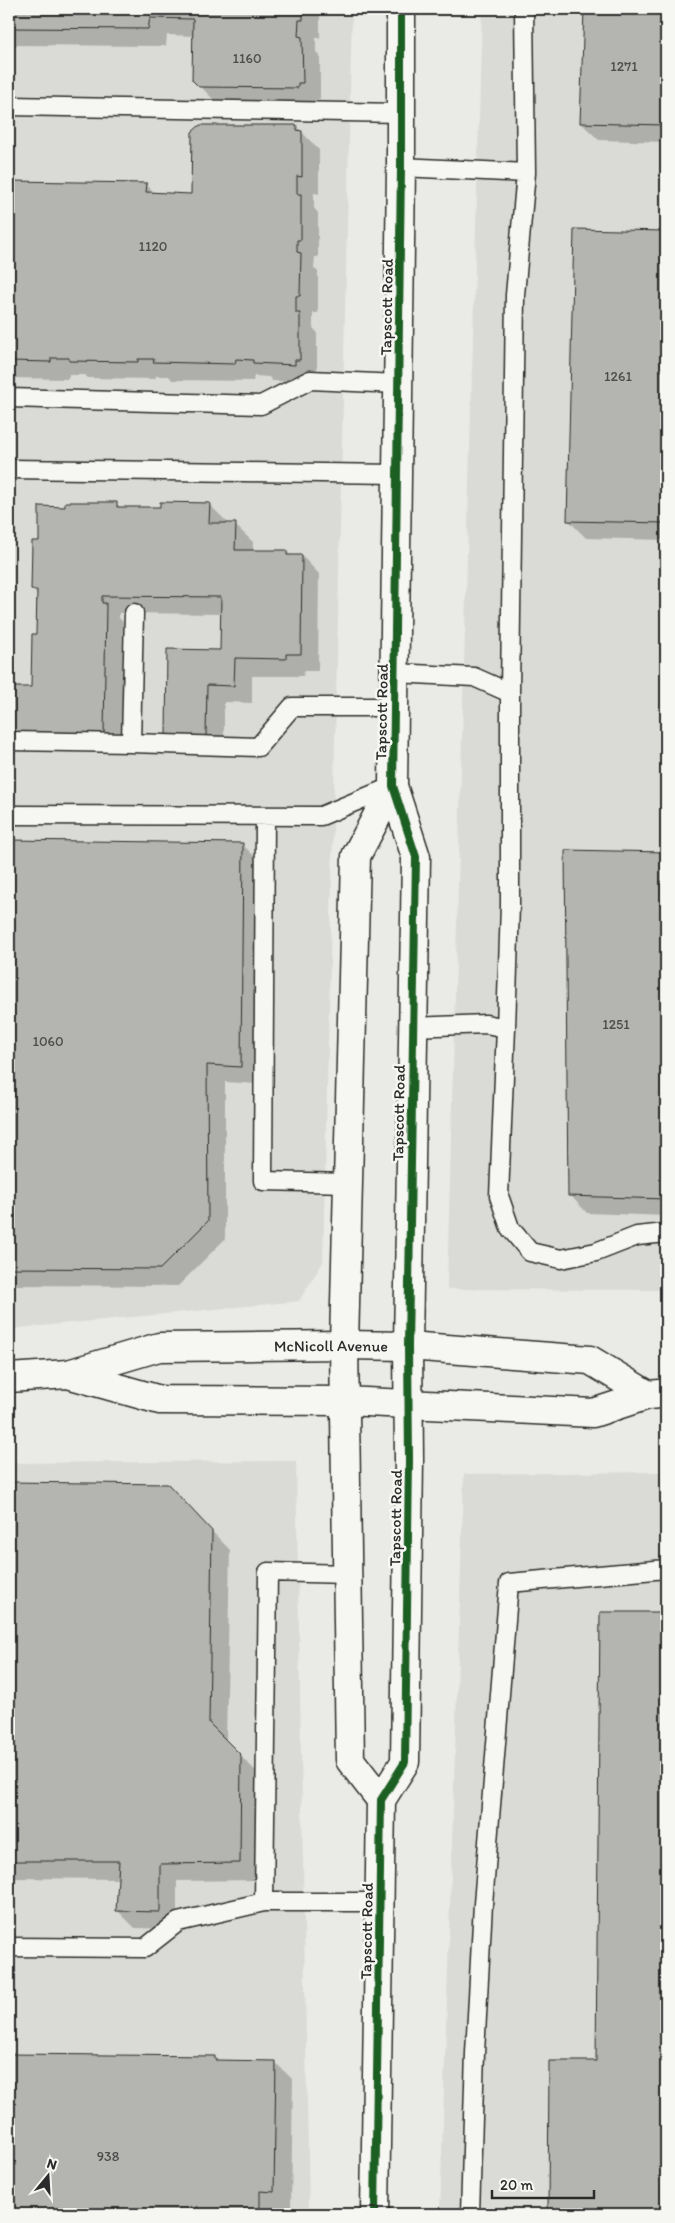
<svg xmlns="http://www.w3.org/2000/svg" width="675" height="2223" font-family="Itim,sans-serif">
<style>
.built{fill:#dadad6}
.shadow{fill:#0003}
.building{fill:#b4b4b1;stroke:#2b2b2b}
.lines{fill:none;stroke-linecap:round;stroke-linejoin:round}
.lane-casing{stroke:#2b2b2b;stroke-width:21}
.secondary-casing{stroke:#2b2b2b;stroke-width:31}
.lane{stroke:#f6f6f2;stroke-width:18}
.secondary{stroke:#f6f6f2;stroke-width:28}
.cycleway-casing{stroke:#f6f6f2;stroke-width:11}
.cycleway{stroke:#1b5e20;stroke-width:8}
.labels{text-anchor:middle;stroke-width:5;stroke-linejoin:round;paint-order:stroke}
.number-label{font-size:14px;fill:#4d4d4c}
.street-label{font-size:16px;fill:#2b2b2b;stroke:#f6f6f2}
</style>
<rect width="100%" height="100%" fill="#eaeae6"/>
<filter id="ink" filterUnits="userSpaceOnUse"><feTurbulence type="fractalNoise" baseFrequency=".02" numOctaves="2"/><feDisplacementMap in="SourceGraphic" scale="10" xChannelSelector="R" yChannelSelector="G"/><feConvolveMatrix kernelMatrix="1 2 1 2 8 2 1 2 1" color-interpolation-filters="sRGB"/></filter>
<g filter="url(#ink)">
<!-- built -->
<path class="built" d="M9,9H352L323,1262L299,1301L9,1329Z
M482,9H666V1290L447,1289Z
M296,1461L309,2214H9V1463Z
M666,1472V2214H440L464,1474Z"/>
<!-- shadow -->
<path class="shadow" d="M9,9H320V38H316V52L320,56V100H315V105L218,104L200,86L194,36L167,35L166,46L9,45Z
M585,9H666V142L599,140L581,123Z
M296,126L319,150V194L314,193V208L318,213V257H315L314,268L318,272V313H313V328L317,332V377L312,382L272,381L269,377L254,376L253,381L172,380L169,376H156L155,379L88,378L85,375H69L68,379L9,378V182L146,184L156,194L192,195Z
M575,230L666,232V540L586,538L568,520Z
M116,503L121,508H161L209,504L227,522V525H235L253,542V551L287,552L291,556H302L319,574L318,671H304L303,676H252V703L224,702V753L168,735L221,651L222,614L119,613V618L123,622L121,752L9,751V684L13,688L32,689L38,635V595L32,589L40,542L66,508Z
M9,841L242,844L260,862L258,1084L225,1082V1239L178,1286L9,1285Z
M566,851L666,853V1216L587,1213L570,1195Z
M9,1483L168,1486L230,1550L226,1742L259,1774L257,1880L177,1881V1929L135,1928L118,1911L120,1879L9,1878Z
M601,1613L666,1614V2214H549L550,2062L597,2063Z
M9,2056L215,2057L219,2062H275L293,2080L291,2209L277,2208V2214H9Z"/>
<!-- building -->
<path class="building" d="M9,9H303V20H299L298,36L302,37L303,83H298V88L199,87L192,80L193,19L150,18L148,29L9,28Z
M584,9H666V125L580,123Z
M200,125H297V130L302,131V177L297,176V194H301V240H297V252L301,253L300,296H296V313H300V360H295V365L253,363V360L236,359L235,364L153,362L154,359H138V362L69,361V358H51V362L9,361V181L147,183L146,192L191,194L192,132Z
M574,229L666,231V523L567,521Z
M65,502H117V507H160V502L210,503L209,523H236L235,550H287V555H302L301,654H286V659L235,658L234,686L207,685L206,736H166L167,649L220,650L221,597L102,596V603H106L104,735L9,734V687H31L32,634H36L37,590H31L32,541H39V506L65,507Z
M9,840L243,843L241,1067L207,1065L208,1221L160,1269L9,1268Z
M565,850L666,852V1199L568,1196Z
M9,1482L168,1484L212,1531L209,1723L241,1755L240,1863L160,1864V1912L116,1911L119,1861H9Z
M600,1612H666V2214H548L549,2061H596Z
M9,2054L215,2056V2060L276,2061L274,2192L260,2191V2214H9Z"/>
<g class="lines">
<defs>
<path id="lane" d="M524,9L526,173
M9,106L400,113
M9,398L261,405L310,380L398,384
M9,469L397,474
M395,673L474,677L510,693L515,295L526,173L401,167
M9,741L131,743L134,613
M131,743L258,747L292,707H394
M9,815L321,816L393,786
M265,816L263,1181L348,1183
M413,1027L486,1024L506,1028L510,905V693
M506,1028L499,1196L510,1228L530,1252L561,1259L596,1252L637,1236L666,1233
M348,1574L268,1572L264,1902H380
M9,1947L145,1948L178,1922L264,1902
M470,2214L475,2053L483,1904L509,1583L666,1569"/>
<g id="secondary">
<path d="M68,1374L160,1400L345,1401L593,1413L648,1395L660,1394"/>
<path id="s1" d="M9,1378L68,1374L159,1347L344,1345L408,1346L590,1360L648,1395"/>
<path d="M381,1800L350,1760L344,1345L356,856L393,786"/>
<path d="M375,2214L381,1800L405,1762L409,1460L408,1346L416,857L393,786L401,167V9"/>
</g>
</defs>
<!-- lane casing -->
<use href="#lane" class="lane-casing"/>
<!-- secondary casing -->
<use href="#secondary" class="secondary-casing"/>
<!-- lane -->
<use href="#lane" class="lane"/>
<!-- secondary -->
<use href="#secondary" class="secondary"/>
<defs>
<path id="cycleway" d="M375,2214L381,1800L405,1762L409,1460L408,1346L416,857L393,786L401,167V9"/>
</defs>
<!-- cycleway casing -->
<use href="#cycleway" class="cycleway-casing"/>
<!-- cycleway -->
<use href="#cycleway" class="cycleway"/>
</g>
</g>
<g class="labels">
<!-- number labels -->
<g class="number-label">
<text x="247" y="63">1160</text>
<text x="624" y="71">1271</text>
<text x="153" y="251">1120</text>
<text x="618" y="381">1261</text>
<text x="616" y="1029">1251</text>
<text x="48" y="1046">1060</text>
<text x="108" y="2161">938</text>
</g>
<!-- street labels -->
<g class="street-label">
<text transform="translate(386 307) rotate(-89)" y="6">Tapscott Road</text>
<text transform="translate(381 712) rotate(-89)" y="6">Tapscott Road</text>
<text transform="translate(398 1113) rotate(-89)" y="6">Tapscott Road</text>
<text dy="6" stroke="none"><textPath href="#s1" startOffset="326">McNicoll Avenue</textPath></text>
<text transform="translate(395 1518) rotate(-89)" y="6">Tapscott Road</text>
<text transform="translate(366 1931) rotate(-89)" y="6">Tapscott Road</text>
</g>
</g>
<!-- margin -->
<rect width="675" height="2223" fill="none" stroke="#f6f6f2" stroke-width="30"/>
<rect x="15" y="15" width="645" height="2193" fill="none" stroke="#2b2b2b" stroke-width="2" filter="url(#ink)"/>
<!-- north arrow -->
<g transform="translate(48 2176) rotate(18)" stroke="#f6f6f2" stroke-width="4" paint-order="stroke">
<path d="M0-4L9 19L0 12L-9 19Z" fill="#2b2b2b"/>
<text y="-8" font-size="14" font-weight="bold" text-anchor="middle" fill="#2b2b2b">N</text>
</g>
<!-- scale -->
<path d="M492 2190v8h102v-8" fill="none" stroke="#2b2b2b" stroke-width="2.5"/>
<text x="500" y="2190" font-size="15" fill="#2b2b2b" stroke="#f6f6f2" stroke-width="4" paint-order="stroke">20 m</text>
</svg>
